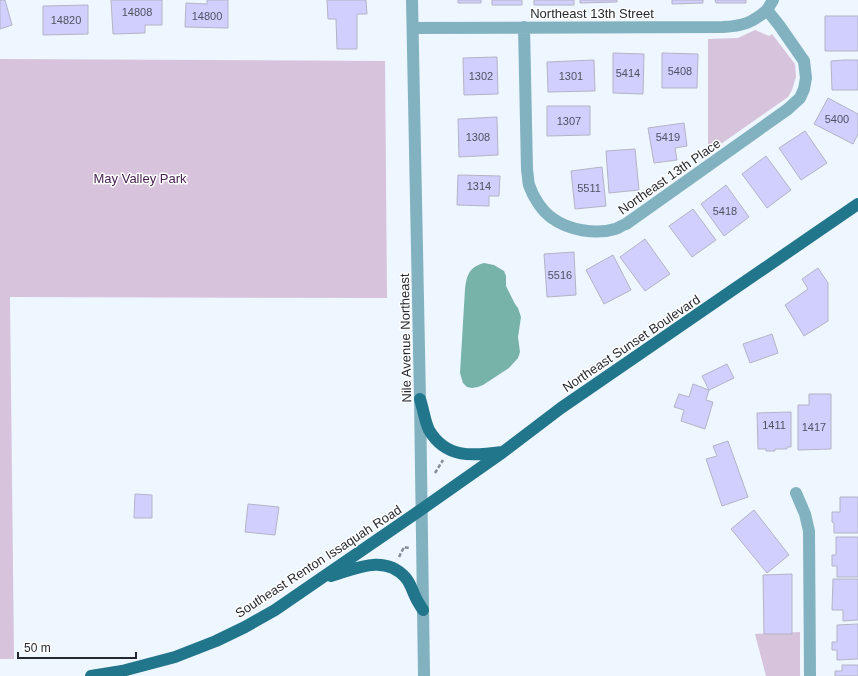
<svg xmlns="http://www.w3.org/2000/svg" width="858" height="676" font-family="Arial,sans-serif">
<style>
.green{fill:#d7c3dc}
.water{fill:#78b3aa}
.building{fill:#d0cffd;stroke:#b4b4c5}
.lines{fill:none;stroke-linecap:round;stroke-linejoin:round}
.path{stroke:#888e95;stroke-width:2.5;stroke-dasharray:4 2;stroke-linecap:butt}
.minor{stroke:#82b2c0;stroke-width:12}
.major{stroke:#22768b;stroke-width:12}
.labels{text-anchor:middle;stroke-width:3;stroke-linejoin:round;paint-order:stroke}
.number-label{font-size:11px;fill:#505262}
.street-label{font-size:13px;fill:#25292f;stroke:#fff}
.park-label{font-size:13px;fill:#492252;stroke:#fff}
</style>
<rect width="100%" height="100%" fill="#eef6ff"/>
<!-- green -->
<path class="green" d="M755,30L769,36L772,34L795,64L796,77L792,90L788,97L708,153V39L738,38Z
M0,59L385,61L387,298L10,297L14,659H0Z
M800,632V676H766L755,634Z"/>
<!-- water -->
<path class="water" d="M484,263L494,265L504,271L506,276V286L515,304L518,308L521,317L518,337L520,352L518,358L509,368L483,385L478,387L472,388L467,387L463,383L460,373L465,289C467,275 469,267 484,263Z"/>
<!-- building -->
<path class="building" d="M0,0H5L12,25L0,29Z
M111,0H162V25H145V33L113,34Z
M207,0H228V28L185,27L186,3L207,4Z
M327,0H366L367,14H357V49H337L336,19H328Z
M458,0H481V3H458Z
M492,0H522V5H492Z
M534,0H574V5H534Z
M580,0H617V2L580,3Z
M672,0H703V3L672,4Z
M715,0H746V3H716Z
M88,5V34L43,35V6Z
M825,16H858V51H825Z
M613,53L644,54L643,94L613,93Z
M662,53L698,54L697,88H662Z
M497,57L498,94L464,95L463,58Z
M594,60L595,91L548,92L547,62Z
M844,60H858V90H832L831,61Z
M828,98L858,114V134L853,144L814,124Z
M547,106H590V135L547,136Z
M497,117L498,155L459,157L458,119Z
M684,123L687,146L675,148L677,160L654,163L648,128Z
M805,131L827,163L801,180L779,148Z
M635,149L639,190L609,193L606,151Z
M766,156L791,190L767,208L742,174Z
M602,167L606,206L575,209L571,171Z
M458,175L500,176L499,196H489V206L457,205Z
M726,185L749,217L724,236L701,204Z
M693,209L716,240L692,257L669,226Z
M645,239L670,274L645,291L620,257Z
M574,252L576,295L547,297L544,254Z
M613,255L631,290L604,304L586,270Z
M818,268L828,283V321L804,336L785,305L808,289L802,279Z
M772,334L778,353L750,363L743,344Z
M727,364L734,378L709,390L702,376Z
M693,384L709,390L706,400L713,402L705,429L681,421L684,410L674,407L679,394L689,397Z
M809,394H831V449L798,450V405H809Z
M791,412V447H787V449H775V451H766V449H758L757,413Z
M728,441L748,497L722,506L706,459L717,456L713,446Z
M135,494L152,495V518H134Z
M840,497H858V533H834V523L832,522V512H840Z
M248,504L279,507L275,535L245,532Z
M754,510L789,555L767,573L731,529Z
M836,537H858V577H837V566H832V555H836Z
M792,574V634H764L763,575Z
M833,579H858V620L843,621V610H832Z
M858,624V659L837,660V650H832V642H837V625Z
M842,665H858V676H835V671H842Z"/>
<g class="lines">
<!-- path -->
<path class="path" d="M435,473L443,460
M399,557L404,547L409,548"/>
<!-- minor -->
<path class="minor" d="M412,0L420,399L424,676
M524,27L527,170C528,175 528,181 529,185C533,197 542,211 552,218C568,230 596,235 615,229C619,228 622,225 626,224L788,109L800,98L804,89L806,78L804,61L779,25L767,10L773,0
M413,28L723,27C743,26 752,23 767,10
M796,493L805,514L809,531L810,676"/>
<!-- major -->
<path class="major" d="M420,399C423,408 425,422 429,430C446,459 473,456 502,452
M331,576C355,569 384,554 405,577C410,582 412,590 415,596C417,601 420,605 423,610
M91,676L122,671L175,657L216,641L245,627L275,610L422,509L503,452L561,408L858,204"/>
</g>
<g class="labels">
<!-- number labels -->
<g class="number-label">
<text x="137" y="16">14808</text>
<text x="207" y="20">14800</text>
<text x="66" y="24">14820</text>
<text x="680" y="75">5408</text>
<text x="628" y="77">5414</text>
<text x="481" y="80">1302</text>
<text x="571" y="80">1301</text>
<text x="837" y="123">5400</text>
<text x="569" y="125">1307</text>
<text x="478" y="141">1308</text>
<text x="668" y="141">5419</text>
<text x="479" y="190">1314</text>
<text x="589" y="192">5511</text>
<text x="725" y="215">5418</text>
<text x="560" y="279">5516</text>
<text x="774" y="429">1411</text>
<text x="814" y="431">1417</text>
</g>
<!-- street labels -->
<g class="street-label">
<text x="592" y="18">Northeast 13th Street</text>
<text transform="translate(669 176) rotate(-35)" y="5">Northeast 13th Place</text>
<text transform="translate(405 338) rotate(-91)" y="5">Nile Avenue Northeast</text>
<text transform="translate(631 343) rotate(-34)" y="5">Northeast Sunset Boulevard</text>
<text transform="translate(318 561) rotate(-33)" y="5">Southeast Renton Issaquah Road</text>
</g>
<!-- park labels -->
<g class="park-label">
<text x="140" y="183">May Valley Park</text>
</g>
</g>
<!-- scale -->
<path d="M18 652v6h118v-6" fill="none" stroke="#25292f" stroke-width="2"/>
<text x="24" y="652" font-size="12" fill="#25292f" stroke="#ffffff" stroke-width="3" paint-order="stroke">50 m</text>
</svg>
